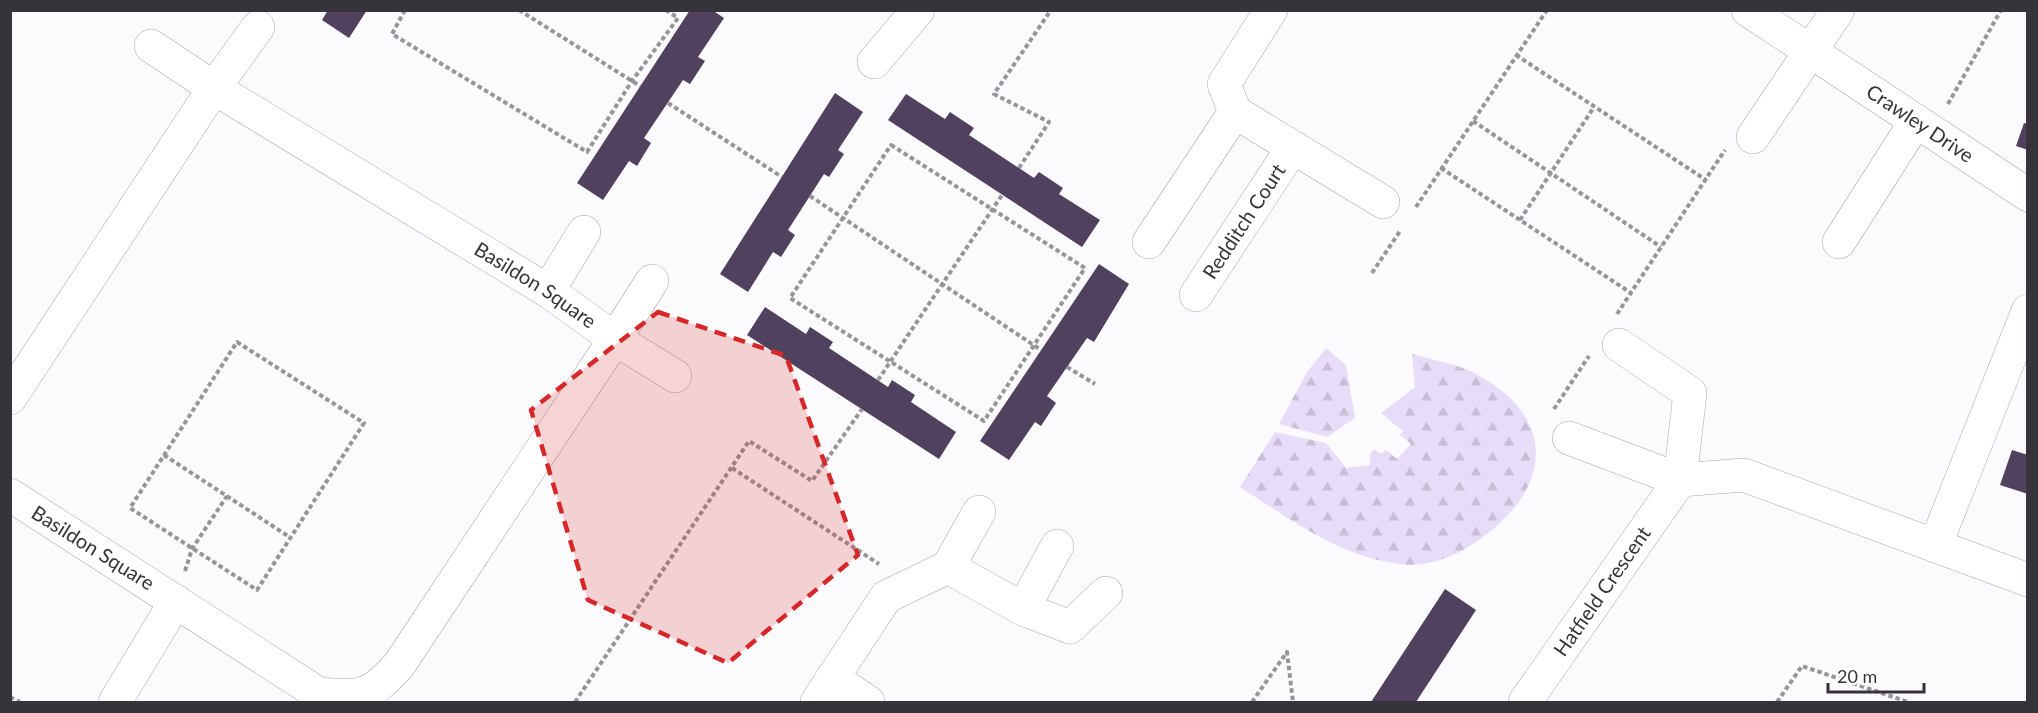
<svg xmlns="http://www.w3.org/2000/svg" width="2038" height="713" font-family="Lato,sans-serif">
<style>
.forest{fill:url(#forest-firs)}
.building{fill:#50415e}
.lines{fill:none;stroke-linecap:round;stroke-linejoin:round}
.minor-casing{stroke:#aba5b5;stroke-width:34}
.path{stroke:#97959a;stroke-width:4;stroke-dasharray:4.5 3;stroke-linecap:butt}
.minor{stroke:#fff;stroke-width:33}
.marked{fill:#d62828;fill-opacity:0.2;stroke:#d62828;stroke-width:4.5;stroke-dasharray:12 8;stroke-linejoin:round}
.labels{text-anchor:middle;stroke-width:6;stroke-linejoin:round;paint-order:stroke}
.street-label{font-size:20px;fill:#36333a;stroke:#fff}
</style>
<defs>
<pattern id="forest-firs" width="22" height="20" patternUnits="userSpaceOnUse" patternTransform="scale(1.5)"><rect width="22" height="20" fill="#e8ddf9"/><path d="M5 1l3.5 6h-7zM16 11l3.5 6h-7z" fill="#c8bed6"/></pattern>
</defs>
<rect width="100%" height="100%" fill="#fbfafd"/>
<!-- forest -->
<path class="forest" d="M1326,348L1346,365L1355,418L1327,437L1279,424L1307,372Z
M1412,354C1432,360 1455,363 1474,373C1556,415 1554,485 1483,537C1459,555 1430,568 1399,564C1338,556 1290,519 1240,487L1275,432L1326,443L1346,468L1370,465V454L1374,449L1381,454L1386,450L1397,459L1411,444L1400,435L1403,431L1381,413L1415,387Z"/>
<!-- building -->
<path class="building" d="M328,10H367L349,38L322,20Z
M690,10H712L724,18L698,57L705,61L690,84L683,80L644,138L651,143L637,166L629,161L603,200L577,183Z
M835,93L863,112L838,150L844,154L829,177L824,174L788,230L795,235L781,257L773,252L748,292L720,274Z
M906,94L945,119L950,112L974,128L969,135L1034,178L1039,172L1063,188L1059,194L1100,220L1082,247L888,120Z
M2024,123L2028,124V150L2016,146Z
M1099,264L1129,284L1094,342L1087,338L1047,396L1056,403L1041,426L1035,422L1009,460L980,441Z
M765,307L806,334L810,327L833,342L829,348L888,387L892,380L915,395L911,402L956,432L939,459L747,335Z
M2012,450L2028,455V494L2000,485Z
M1445,589L1476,610L1416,702H1371Z"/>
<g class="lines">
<defs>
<g id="minor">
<path id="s1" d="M1748,10L2028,195"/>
<path d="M151,46L214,88L258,27"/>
<path d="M874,62L918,10"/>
<path d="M1235,112L1383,202"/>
<path d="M1753,137L1838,10"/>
<path d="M1149,242L1235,112L1224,84L1271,10"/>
<path d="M1839,242L1916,121"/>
<path d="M652,281L615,339L675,376"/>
<path d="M548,291L584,232"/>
<path id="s2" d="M1196,295L1293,147"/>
<path id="s3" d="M10,398L214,88L548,291L615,339L399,665C369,698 362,697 319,694L10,495"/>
<path d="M1569,438L1680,480L1690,393L1619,345"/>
<path d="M1935,546L2028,311"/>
<path d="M948,567L1023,609L1070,627L1106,593"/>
<path d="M948,567L979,512"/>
<path d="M1023,609L1057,546"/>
<path d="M832,678L868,702"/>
<path d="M115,702L176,601"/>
<path d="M817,702L886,597L948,567"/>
<path id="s4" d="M1525,702L1680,480L1744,475L2028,580"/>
</g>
</defs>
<!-- minor casing -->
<use href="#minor" class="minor-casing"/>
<!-- path -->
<path class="path" d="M405,10L392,34L587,152L632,81L678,18L666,10
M519,10L640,86
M1516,55L1706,180
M668,103L782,177
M1948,104L2001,10
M1473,121L1661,247
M891,145L1085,268L984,421L790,298Z
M1019,168L1049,122L994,94L1051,10
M1441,168L1631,293
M810,196L1041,350
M1416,207L1547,10
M1520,220L1594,107
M1372,273L1400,231
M1617,314L1725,150
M237,342L364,423L257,590L130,508Z
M1067,367L1095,384
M878,380L1002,195
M1554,409L1589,356
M164,455L291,538
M732,468L879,564
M185,571L192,549L227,496
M10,697L20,702
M575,702L749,441L812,481L862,409
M1252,702L1287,652L1293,702
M1777,702L1802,666L1908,702"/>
<!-- minor -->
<use href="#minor" class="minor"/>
</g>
<!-- marked area -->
<path class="marked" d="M658,312L786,356L858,555L728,663L588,600L531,410Z"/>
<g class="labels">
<!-- street labels -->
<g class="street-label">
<text dy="7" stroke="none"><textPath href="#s1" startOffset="206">Crawley Drive</textPath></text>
<text dy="7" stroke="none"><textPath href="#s2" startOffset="88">Redditch Court</textPath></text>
<text dy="7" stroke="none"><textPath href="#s3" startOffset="748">Basildon Square</textPath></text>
<text transform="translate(93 548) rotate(32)" y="7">Basildon Square</text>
<text dy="7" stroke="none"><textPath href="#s4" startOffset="135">Hatfield Crescent</textPath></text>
</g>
</g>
<!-- border -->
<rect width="2038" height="713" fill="none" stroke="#36333a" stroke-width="24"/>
<!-- scale -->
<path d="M1828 683v9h96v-9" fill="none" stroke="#36333a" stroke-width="3"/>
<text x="1837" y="683" font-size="18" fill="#36333a" stroke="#ffffff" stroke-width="4.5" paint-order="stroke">20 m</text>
</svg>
